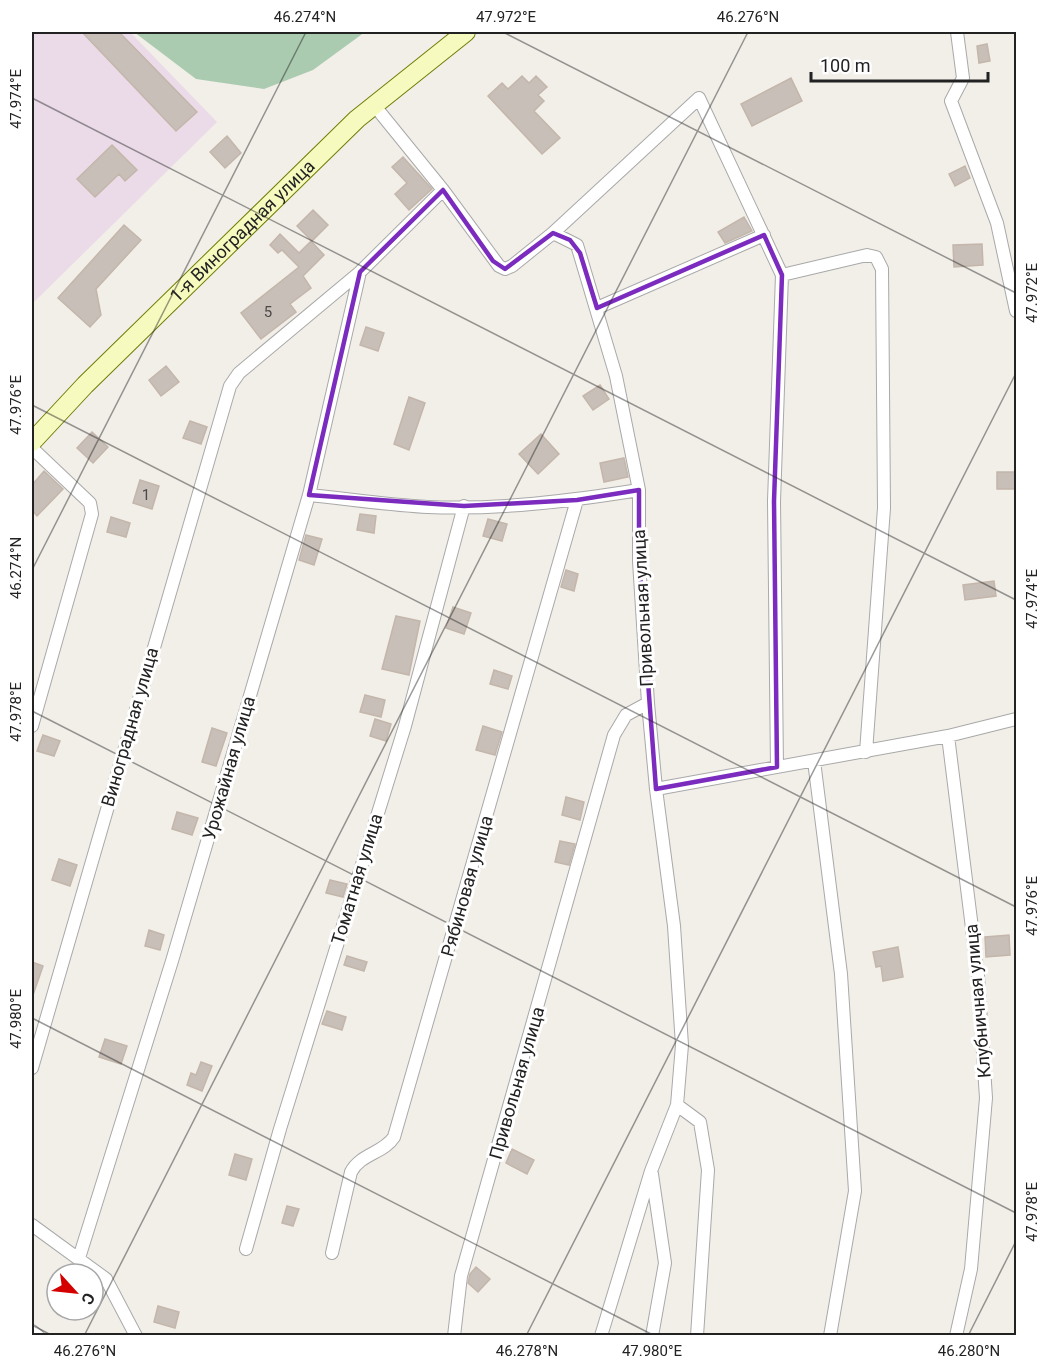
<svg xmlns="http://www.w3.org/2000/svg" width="1048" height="1367" font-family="Roboto,sans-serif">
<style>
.industrial{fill:#ebdbe8}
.cemetery{fill:#aacbaf}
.building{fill:#c7bfb8;stroke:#c4b6ab;stroke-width:1.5}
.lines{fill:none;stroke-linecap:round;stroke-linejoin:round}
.street-casing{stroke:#a9a9a9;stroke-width:14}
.secondary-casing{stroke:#707d05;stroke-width:20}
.street{stroke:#fff;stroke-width:12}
.secondary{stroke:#f7fabf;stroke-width:18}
.marked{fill:none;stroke:#7b2cbf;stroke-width:4.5;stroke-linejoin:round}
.ticks{fill:none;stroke:#222;stroke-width:1.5;stroke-opacity:0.45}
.labels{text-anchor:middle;stroke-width:6;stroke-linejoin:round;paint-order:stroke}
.number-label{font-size:15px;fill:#4b4948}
.street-label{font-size:18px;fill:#222;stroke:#fff}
.neatline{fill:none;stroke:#222;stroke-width:2}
.ticks-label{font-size:15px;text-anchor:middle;fill:#222}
</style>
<rect width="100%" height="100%" fill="#f2efe9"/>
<!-- industrial -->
<path class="industrial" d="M32,32H130L217,122L32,304Z"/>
<!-- cemetery -->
<path class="cemetery" d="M134,32H365L313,70L264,89L196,79Z"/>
<!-- building -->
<path class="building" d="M82,32H119L197,112L176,131Z
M987,44L990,61L979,63L977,46Z
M522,76L529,83L536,76L547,87L538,95L544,101L534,111L560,138L542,154L488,96L502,83L508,89Z
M791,78L802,101L752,126L741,104Z
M227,136L241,153L225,168L210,152Z
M112,145L137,170L125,181L119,174L95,197L77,179Z
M403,157L432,189L409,210L395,194L407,183L392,167Z
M965,166L970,178L955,186L949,174Z
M313,210L328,225L312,241L297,226Z
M744,217L752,231L725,243L718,232Z
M124,225L141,240L96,289L101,315L90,327L58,298Z
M280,234L299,253L311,241L324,255L303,276L311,288L290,304L296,312L261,339L241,313L299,267L282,250L278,253L270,245Z
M982,244L983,265L954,267L953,245Z
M366,327L384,333L378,351L360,345Z
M166,366L179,382L161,396L149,380Z
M600,385L609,399L593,410L583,396Z
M409,397L425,403L409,450L394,444Z
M190,421L207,427L201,444L183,438Z
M92,432L108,447L93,463L77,448Z
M541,434L559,454L538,474L519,454Z
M624,458L628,477L604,482L600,463Z
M44,471L63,489L37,516L32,510V485Z
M997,472H1017V489H997Z
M140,480L159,486L152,509L133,503Z
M360,514L376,516L374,533L357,530Z
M111,517L130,523L126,537L107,532Z
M488,519L507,524L502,541L483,536Z
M306,535L322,539L314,565L299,560Z
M566,570L578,574L574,591L561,587Z
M994,581L996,596L965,600L963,585Z
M453,607L471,613L464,634L446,628Z
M396,616L420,621L409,675L382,669Z
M494,670L512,676L508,689L490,684Z
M365,695L385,700L381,717L360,712Z
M375,719L391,724L386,741L370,736Z
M483,726L502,732L495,755L476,750Z
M212,728L227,733L216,766L202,762Z
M43,735L60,741L54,756L37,751Z
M566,797L584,802L580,820L562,815Z
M177,812L198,818L192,835L172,829Z
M560,841L575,844L569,865L555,862Z
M59,859L77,865L70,886L52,880Z
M330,880L347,884L343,897L326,893Z
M149,930L164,935L160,950L145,946Z
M1009,935L1010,955L986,957L985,937Z
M898,947L903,977L883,981L881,966L876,967L873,952Z
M347,956L367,962L364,971L344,965Z
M32,962L43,966L33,995L32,994Z
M327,1011L346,1017L342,1030L322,1024Z
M105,1039L127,1046L121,1064L99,1057Z
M201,1062L212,1066L202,1091L187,1085L191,1073L196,1075Z
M512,1149L534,1160L527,1174L506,1163Z
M235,1154L252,1159L246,1180L229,1175Z
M287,1206L299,1209L293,1226L282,1223Z
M476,1267L490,1279L478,1292L468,1283L470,1274Z
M158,1306L179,1312L175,1328L154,1322Z"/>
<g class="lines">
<defs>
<path id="street" d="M957,32L963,78L951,101L997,223L1016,311
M374,105L443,190L499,266L505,269L512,266L553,233L577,245L616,376L639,490V561L648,703L626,715L614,735L461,1276L454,1336
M553,233L699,98L782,275L774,501L777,767
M782,275L867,255L876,257L882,269L884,508L866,752
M597,308L764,235
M32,448L90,503L92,514L32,726
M309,495C349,499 388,505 428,507C498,510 570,501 639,490
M814,761L841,974L855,1191L830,1336
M656,789L948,736
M32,1068L230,386L239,373L360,272L443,190
M677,1105L700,1122L708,1170L697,1336
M652,1174L665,1263L652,1336
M32,1225L106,1279L136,1336
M246,1249L280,1129L405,726L464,506
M332,1253L351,1172C360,1154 384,1153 394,1137L577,500
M79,1258L172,961L309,495L360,272
M32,1331L38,1336
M601,1336L651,1171L677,1105L682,1045L674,926L656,789L648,703
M956,1336L971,1269L986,1098L978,976L948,736L1016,719"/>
<g id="secondary">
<path id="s1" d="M32,442L85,385L357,119L466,32"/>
</g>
</defs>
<!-- street casing -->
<use href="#street" class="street-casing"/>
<!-- secondary casing -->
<use href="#secondary" class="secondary-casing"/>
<!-- street -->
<use href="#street" class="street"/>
<!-- secondary -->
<use href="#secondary" class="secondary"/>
</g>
<!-- marked area -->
<path class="marked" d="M443,190L493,261L505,269L553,233L570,240L580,253L597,308L764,235L782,275L774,501L777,767L656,789L639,561V490L577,500L464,506L309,495L360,272Z"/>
<!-- ticks -->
<path class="ticks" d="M503,32L1016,293M32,98L1016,600M32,405L1016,907M32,570L306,32M32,711L1016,1213M32,1018L655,1336M32,1325L53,1336M84,1336L748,32M526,1336L1016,373M968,1336L1016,1241"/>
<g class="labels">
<!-- number labels -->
<g class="number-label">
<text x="268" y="317">5</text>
<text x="146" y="500">1</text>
</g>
<!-- street labels -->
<g class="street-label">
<text dy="6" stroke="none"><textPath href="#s1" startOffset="298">1-я Виноградная улица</textPath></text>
<text transform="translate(643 608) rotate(-93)" y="6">Привольная улица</text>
<text transform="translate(130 727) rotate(-74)" y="6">Виноградная улица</text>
<text transform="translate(229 768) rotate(-74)" y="6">Урожайная улица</text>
<text transform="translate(357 879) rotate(-73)" y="6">Томатная улица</text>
<text transform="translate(467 886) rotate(-74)" y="6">Рябиновая улица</text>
<text transform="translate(978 1001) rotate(-95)" y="6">Клубничная улица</text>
<text transform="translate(517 1083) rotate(-74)" y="6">Привольная улица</text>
</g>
</g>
<!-- border -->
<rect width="1048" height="1367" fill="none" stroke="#ffffff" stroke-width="66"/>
<!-- north arrow -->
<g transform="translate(75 1292) rotate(117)"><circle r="28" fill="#ffffff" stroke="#a7a7a7" stroke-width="1.5"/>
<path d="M0-4.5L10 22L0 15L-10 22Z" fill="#d40000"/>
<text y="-9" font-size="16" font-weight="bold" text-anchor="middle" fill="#222222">С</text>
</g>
<!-- scale -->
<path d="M811 72v9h177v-9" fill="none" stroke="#222222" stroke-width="3"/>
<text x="820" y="72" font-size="18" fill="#222222" stroke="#ffffff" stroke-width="4.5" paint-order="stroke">100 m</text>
<rect x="33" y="33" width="982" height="1301" class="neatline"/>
<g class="ticks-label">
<text x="305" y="22">46.274°N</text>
<text x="506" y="22">47.972°E</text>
<text x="748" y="22">46.276°N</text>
<text transform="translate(16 99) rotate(-90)" y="5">47.974°E</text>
<text transform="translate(1032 293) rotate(-90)" y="5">47.972°E</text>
<text transform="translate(16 405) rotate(-90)" y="5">47.976°E</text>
<text transform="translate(16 568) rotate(-90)" y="5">46.274°N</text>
<text transform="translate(1032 599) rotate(-90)" y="5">47.974°E</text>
<text transform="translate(16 712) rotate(-90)" y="5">47.978°E</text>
<text transform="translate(1032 906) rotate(-90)" y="5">47.976°E</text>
<text transform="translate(16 1019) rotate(-90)" y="5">47.980°E</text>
<text transform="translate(1032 1212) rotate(-90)" y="5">47.978°E</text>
<text x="85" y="1356">46.276°N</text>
<text x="527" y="1356">46.278°N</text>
<text x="652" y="1356">47.980°E</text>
<text x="969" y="1356">46.280°N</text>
</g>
</svg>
